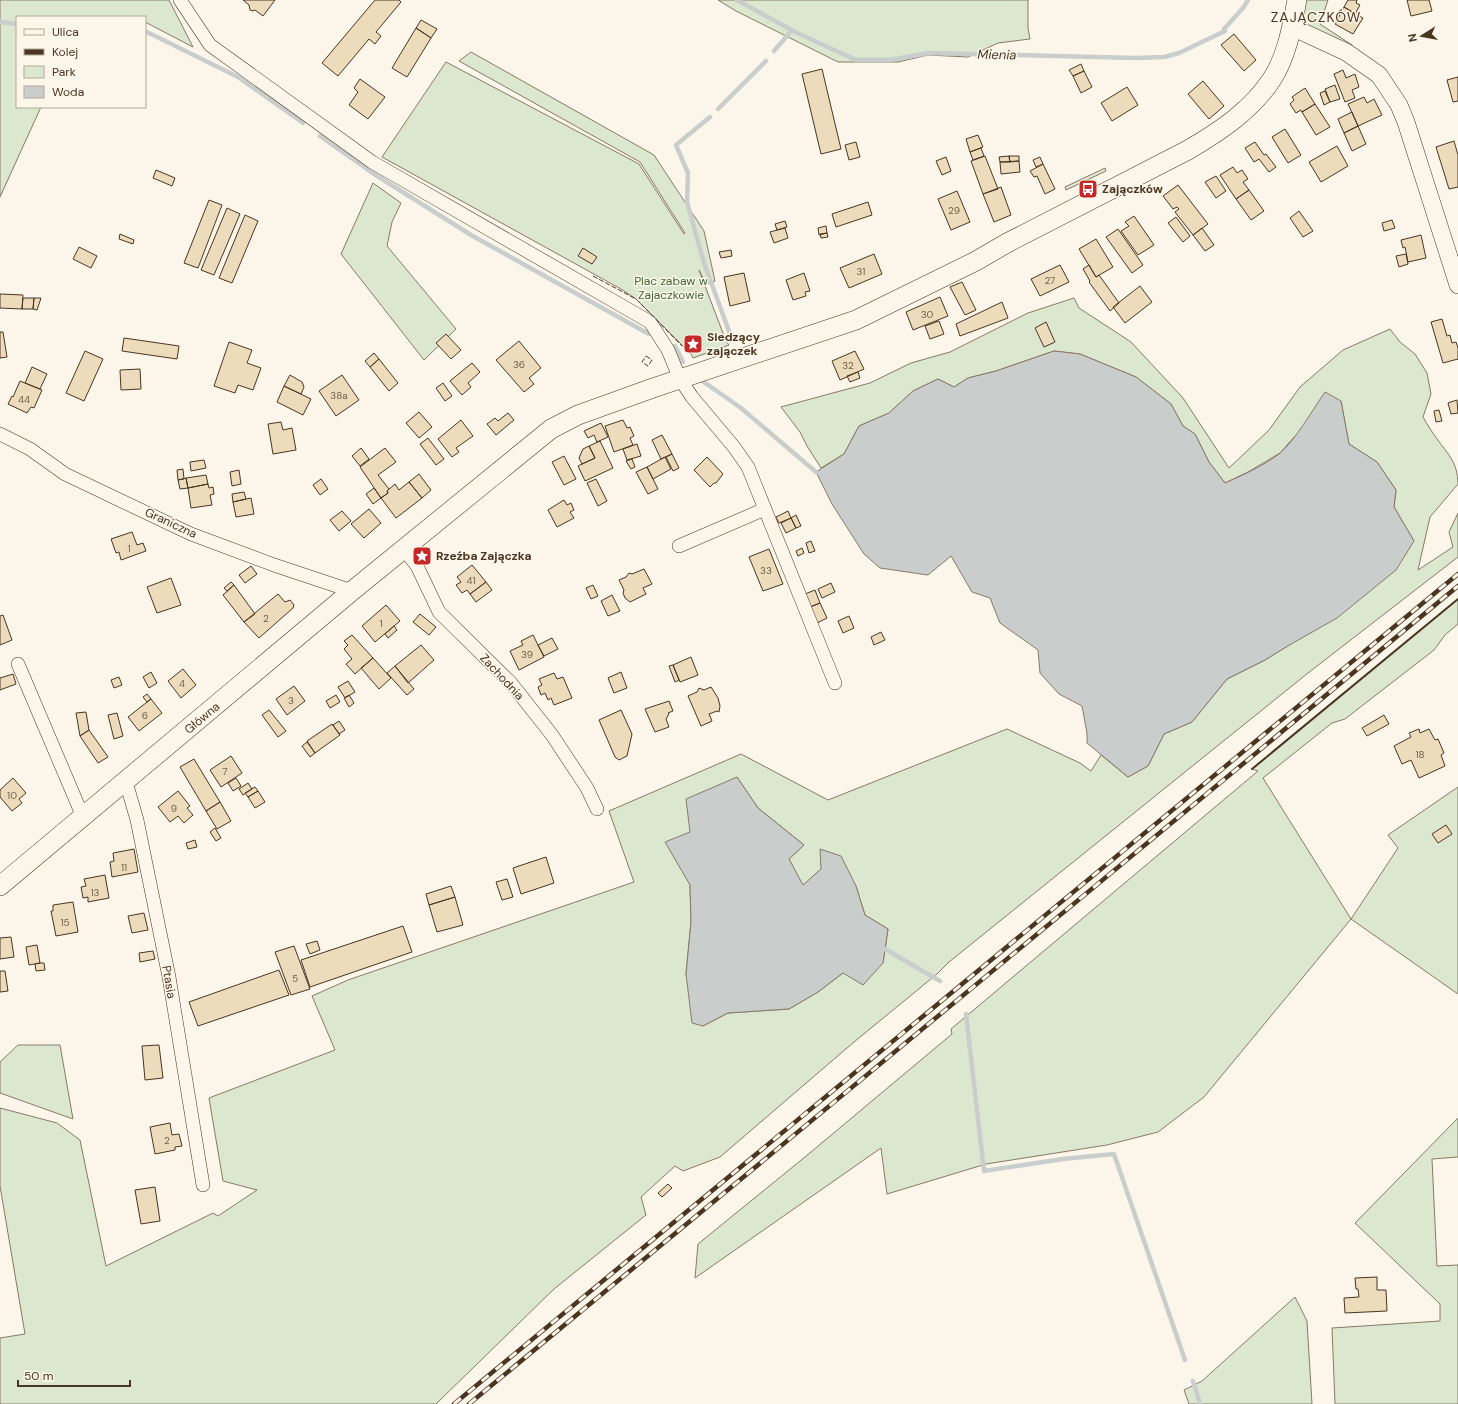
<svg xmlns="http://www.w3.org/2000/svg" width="1458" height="1404" font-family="'DM Sans',sans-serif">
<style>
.green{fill:#dce7d0;stroke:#887966;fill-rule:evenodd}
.water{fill:#c9cecd;stroke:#887966}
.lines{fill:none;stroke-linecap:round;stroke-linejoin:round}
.stream{stroke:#c9cecd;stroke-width:4.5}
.building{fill:#ecdcbc;stroke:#4a3520}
.minor-casing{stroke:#4a3520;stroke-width:14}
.tertiary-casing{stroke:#4a3520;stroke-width:18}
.secondary-casing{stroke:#4a3520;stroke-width:20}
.minor{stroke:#fbf6e9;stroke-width:13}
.tertiary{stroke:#fbf6e9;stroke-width:17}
.secondary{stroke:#fbf6e9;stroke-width:19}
.rail-casing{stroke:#4a3520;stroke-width:4.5}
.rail{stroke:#fbf6e9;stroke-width:3;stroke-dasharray:9;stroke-linecap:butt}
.fence{stroke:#4a3520;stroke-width:1;stroke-dasharray:5 2;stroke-linecap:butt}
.wall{stroke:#4a3520;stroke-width:2}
.labels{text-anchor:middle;stroke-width:3;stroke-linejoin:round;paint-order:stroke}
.number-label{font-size:10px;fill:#725f47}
.poi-label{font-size:12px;font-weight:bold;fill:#4a3520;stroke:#fbf6e9;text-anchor:start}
.park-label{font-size:12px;fill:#436837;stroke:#fbf6e9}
.street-label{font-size:12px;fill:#4a3520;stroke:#fbf6e9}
.water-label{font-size:13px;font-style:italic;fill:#4a3520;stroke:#fbf6e9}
.quarter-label{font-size:14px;letter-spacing:1px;fill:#4a3520;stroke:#fbf6e9}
</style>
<rect width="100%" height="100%" fill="#fbf6e9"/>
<!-- green -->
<path class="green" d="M0,0H169L193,47L145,22V17H17V107H41L0,197Z
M718,0H1028V28L1030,39L998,43L968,57L928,55L898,62H838L736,11Z
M1306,0H1328L1320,24L1352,45L1350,51L1309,28L1303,18Z
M471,52L654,155L704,231L715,281L706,284L699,270L726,341L729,345L693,358L691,354L636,299L621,289L382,157L446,62L639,164L684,234L685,233L640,162L459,61Z
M1105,168L1106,171L1066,190L1065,187Z
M373,183L401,203L392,222L387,246L456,329L424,360L341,254Z
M1074,298L1079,308L1131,342L1183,398L1229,468L1269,430L1300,387L1343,350L1390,329L1400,342L1415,354L1427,373L1431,394L1423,417C1427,424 1432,432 1437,439C1448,454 1458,463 1458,484L1430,517L1418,570L1453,547L1449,532L1458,513V557L1308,673L949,962L937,974L854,1042L720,1157L683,1171L675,1166L641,1197L646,1215L554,1289L436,1404H0V1338L25,1334L0,1186V1108L57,1123L80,1140L106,1266L213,1213L218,1216L257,1190L223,1181L209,1098L335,1050L312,996L348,980L634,882L609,811L741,754L828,800L1007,729L1080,763L1091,771L1101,755L1128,777L1148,766L1164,734L1192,722L1227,679L1265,660L1286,647L1414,541L1394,507L1396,490L1377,462L1349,444L1341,401L1296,435L1280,453L1248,472L1225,483L1209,462L1195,434L1183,426L1171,404L1136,377L1080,354L1054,351L996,371L968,378L954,387L938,379L913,391L889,413L859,426L844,454L821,468L807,446L800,432L781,407L870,383L911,363L950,352L1028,313ZM737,777L758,808L804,845L789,859L803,886L821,869L856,886L865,915L888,929L883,963L843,973L818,992L789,1009L728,1013L703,1026L686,974L691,922L690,885V832Z
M1458,599V624L1445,635L1434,650L1345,719L1332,723L1263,778L1351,919L1398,848L1388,835L1458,787V994L1351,919L1204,1097L1158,1132L1107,1145L986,1164L887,1194L881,1148L695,1278L698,1244L805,1157L952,1034L951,1029L1258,771L1252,769Z
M18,1045H60L73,1119L0,1093V1062Z
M1458,1118V1157L1432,1159L1437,1266L1458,1265V1404H1335L1332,1328L1440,1321V1304L1355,1223Z
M1295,1297L1307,1321L1312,1404H1189L1184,1390L1202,1381Z"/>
<!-- water -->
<path class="water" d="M1054,351L1080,354L1136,377L1171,404L1183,426L1195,434L1209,462L1225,483C1243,475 1263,466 1279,454C1295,441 1313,409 1325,392L1341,401L1349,444L1377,462L1396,490L1394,507L1414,541L1396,570L1337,618L1286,647L1265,660L1227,679L1192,722L1164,734L1148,766L1128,777L1087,743V733L1082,706L1059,694L1040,673L1038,650L1000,623L990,598L972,592L951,556L928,575L880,568L864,554L832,504L816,472L844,454L859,426L889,413L913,391L938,379L954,387L968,378L996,371Z
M737,777L758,808L804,845L789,859L803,885L821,869L820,849L841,856L856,886L865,915L888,929L883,963L863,985L843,973L818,992L789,1009L728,1013L703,1026L692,1023L686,974L691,922L690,885L665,842L690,832L686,799Z"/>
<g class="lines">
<!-- stream -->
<path class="stream" d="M737,0L795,32L856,60H889L929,53L1136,58L1164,57L1179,53L1225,31L1224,29L1243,8L1248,0
M0,22L17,24
M145,31L238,77L303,123
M774,51L792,30
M718,109L766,61
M710,117L676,145L688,173L687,202L704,263L730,334
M320,136L374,174L471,235L649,334
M675,346L683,362
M701,380L741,408L816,472
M885,949L940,981
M966,1014L984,1171L1063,1159L1114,1154L1185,1360
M1193,1381L1200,1404"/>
</g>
<!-- building -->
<path class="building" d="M243,0H275L263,16L255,10L253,11L250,10L249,5Z
M375,0H399L401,2L376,32L381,36L375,44L369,39L338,76L322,63Z
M1348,0H1357L1356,3L1360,5L1355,14L1344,7Z
M1407,0H1429L1432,11L1411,16Z
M1344,7L1363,18L1353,34L1335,24Z
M421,20L437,29L431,38L416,28Z
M416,28L431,38L407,77L392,68Z
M1234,34L1256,60L1244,71L1221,45Z
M1081,64L1084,71L1073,76L1069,70Z
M822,69L841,149L821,154L802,74Z
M1343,70L1346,78L1355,74L1359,87L1352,90L1355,98L1345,102L1334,74Z
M1084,71L1092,87L1081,93L1073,76Z
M1458,77V101L1453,102L1447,80Z
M360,79L385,97L368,119L349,105L358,92L354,88Z
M1203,81L1224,106L1209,119L1188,94Z
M1335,85L1340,99L1330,102L1325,89Z
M1127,87L1138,105L1112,121L1101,103Z
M1305,88L1315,104L1302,112L1301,110L1296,113L1290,104L1294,100L1292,97Z
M1325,91L1330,102L1324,105L1320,93Z
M1364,97L1367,103L1374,99L1382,115L1358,126L1348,104Z
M1315,104L1330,127L1316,135L1302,112Z
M1352,112L1358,126L1344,133L1338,119Z
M1358,126L1366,144L1352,151L1344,133Z
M1285,129L1301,155L1288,163L1272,137Z
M978,135L983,147L970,152L966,139Z
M1454,141L1458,155V187L1449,189L1436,147Z
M856,142L860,157L849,160L845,145Z
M1255,142L1264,155L1266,154L1276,167L1269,172L1259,159L1254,162L1245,148Z
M1337,146L1348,166L1321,182L1309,162Z
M981,148L984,156L973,160L970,152Z
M985,156L998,189L983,194L971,161Z
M1009,156L1010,162H1000L999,157Z
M1009,156H1019V161L1010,162Z
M946,157L951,171L942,175L936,161Z
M1040,157L1043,164L1036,167L1033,160Z
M1019,161L1020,172L1001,174L1000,162Z
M1043,164L1055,189L1045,194L1037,176L1034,177L1030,171Z
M1233,167L1237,173L1242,170L1248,179L1243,182L1249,190L1236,199L1220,175Z
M156,170L175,178L172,186L153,178Z
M1216,176L1226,191L1216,198L1205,182Z
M1178,185L1208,224L1193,235L1175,212L1179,209L1177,207L1173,209L1163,196Z
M1001,187L1011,215L994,222L983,194Z
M1249,190L1264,211L1251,220L1236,199Z
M957,191L970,222L951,230L938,199Z
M209,200L222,205L198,268L184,263Z
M868,202L872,215L836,227L832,214Z
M227,208L240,214L214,275L201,270Z
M1299,211L1313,231L1303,237L1290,218Z
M245,215L258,221L232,283L219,278Z
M1134,216L1154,245L1138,255L1121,231L1129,226L1125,222Z
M1176,217L1190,236L1183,242L1168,223Z
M1392,220L1395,228L1384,231L1382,223Z
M785,221L787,227L777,230L775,224Z
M826,226L827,233L819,235L818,228Z
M785,228L788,238L774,243L770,232Z
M1202,228L1214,245L1205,251L1193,235Z
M1118,229L1143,265L1132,273L1106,237Z
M827,233L828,237L821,238L820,234Z
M120,234L134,240L133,244L119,239Z
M1421,235L1426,258L1408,262L1405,247L1403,248L1401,240Z
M1096,239L1113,267L1096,277L1079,249Z
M79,247L97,256L91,268L73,259Z
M583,248L597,257L592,264L578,256Z
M731,250L732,256L721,258L719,252Z
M874,254L882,274L849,288L840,268Z
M1406,254L1408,264L1399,267L1396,256Z
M1060,265L1069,282L1040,296L1031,279Z
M1089,265L1096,277L1099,275L1119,303L1110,311L1089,282L1090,281L1083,269Z
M744,273L750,301L730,306L724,277Z
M804,273L810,291L805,292L806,296L793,300L786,280Z
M962,282L976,310L965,315L950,287Z
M1140,286L1152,302L1125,323L1113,307Z
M0,294L23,295L22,309L0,308Z
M940,297L948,316L913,330L906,312Z
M23,298H34L33,309H22Z
M34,298H41L37,310L33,309Z
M1002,302L1008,318L960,336L956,324Z
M1442,319L1447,336L1450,335L1452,343L1456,342L1458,348V359L1443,363L1431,322Z
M939,321L944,334L930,339L925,326Z
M1046,322L1055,342L1044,347L1035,328Z
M0,332H3L7,357L0,358Z
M446,334L461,350L451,359L436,343Z
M124,338L179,346L177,359L122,351Z
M519,341L541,368L529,378L534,384L524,392L496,360Z
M229,342L252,350L247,363L261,368L253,390L238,385L235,393L214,386Z
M85,351L103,359L84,401L66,393Z
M855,351L864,369L840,380L832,361Z
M374,353L379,359L370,367L365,361Z
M379,359L398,383L389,391L370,367Z
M472,363L480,372L468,383L471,387L462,395L450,381Z
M32,367L47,374L40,389L25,383Z
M140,369L141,389L121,390L120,370Z
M858,372L860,378L850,382L847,376Z
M290,375L302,382L304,387L301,394L284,386Z
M342,375L359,400L336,416L319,391Z
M20,381L42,390L34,408L31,407L27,413L8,404L12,396L13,397Z
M443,383L452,396L445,401L436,388Z
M284,386L311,399L303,415L277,402Z
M1457,400L1458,413L1451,414L1448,403Z
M1439,410L1442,421L1436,422L1434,411Z
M419,412L432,427L419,438L406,423Z
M508,413L514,420L496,435L487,424L495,418L498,421Z
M461,420L473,436L456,448L459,452L452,457L438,439Z
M623,420L627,428L630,427L634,436L630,438L633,445L614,452L605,426Z
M281,422L283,430L292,428L296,450L273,454L268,424Z
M601,423L608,437L597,442L594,435L588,438L584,431Z
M662,435L672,454L661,459L652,440Z
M428,438L444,459L436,465L420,444Z
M600,441L613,468L585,481L578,466L595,458L589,446Z
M637,444L641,456L627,460L623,449Z
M589,446L595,458L582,464L579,458L583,449Z
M361,448L369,459L360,466L352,456Z
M385,448L396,462L378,475L389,489L387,491L388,493L381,498L360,467Z
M672,454L679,468L673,471L666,457Z
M564,456L576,479L564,485L552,462Z
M665,457L671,469L653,479L647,467Z
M707,457L723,474L716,483H714L710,487L694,470Z
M632,459L635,467L631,469L626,461Z
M204,460L206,468L191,471L190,462Z
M647,467L658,489L648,494L636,472Z
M183,469L184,479L178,480L177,470Z
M239,470L241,484L232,486L230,472Z
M419,474L431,490L422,498L409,482Z
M206,475L208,484L188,488L186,478Z
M186,478L188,488L180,489L178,480Z
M321,479L328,489L320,495L313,485Z
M596,479L607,501L598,506L587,483Z
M409,482L422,498L396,518L381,498L388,493L387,491L395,484L399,490Z
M208,484L209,488L213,487L214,494L210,495L212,505L191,508L188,488Z
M374,488L381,498L373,504L366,494Z
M244,492L246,499L233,502L232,494Z
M251,498L254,514L236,517L233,502Z
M564,500L567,505L571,503L574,510L570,512L574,518L557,527L548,510Z
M369,509L381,523L364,538L351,524Z
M342,511L351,521L339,531L330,520Z
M788,511L791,518L779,523L776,517Z
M796,515L801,526L796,528L791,518Z
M791,518L796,528L786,533L781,523Z
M132,532L137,545L143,543L146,551L121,560L119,552L116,553L111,539Z
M811,541L815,551L809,553L806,543Z
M802,548L804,553L798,556L796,551Z
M769,549L783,584L763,591L749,557Z
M472,565L486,582L470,594L467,590L462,593L456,585L461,582L457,577Z
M251,566L257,574L245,583L239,575Z
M644,569L652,584L643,588L646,594L630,602L625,598L623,593L624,590L619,580L626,577L629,573L632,574Z
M171,578L181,605L157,613L147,587Z
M231,582L234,585L227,591L224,588Z
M486,582L492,590L476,602L470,594Z
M831,583L835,592L822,598L818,589Z
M234,585L255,614L244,622L223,595Z
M593,585L598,596L591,599L586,588Z
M815,590L820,603L810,607L805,594Z
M278,594L285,602L290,600L294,605L293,608L259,638L244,622Z
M612,595L620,611L608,616L601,601Z
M820,603L827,618L817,623L810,607Z
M386,605L400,621L375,642L362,626Z
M420,614L436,627L429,635L413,622Z
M3,615L12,640L0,645V616Z
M849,616L854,628L843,633L838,621Z
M394,626L397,630L388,638L385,634Z
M881,632L885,640L874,645L871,637Z
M352,635L373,658L355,674L346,664L352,659L344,649L348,645L344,641Z
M533,635L544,657L519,670L510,651L523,645L521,641Z
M552,638L558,649L544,656L538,645Z
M421,645L434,660L408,683L395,666Z
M691,657L698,675L680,682L673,665Z
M373,658L391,678L379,689L361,668Z
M673,665L679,680L675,682L669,666Z
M395,666L414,689L407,695L387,673Z
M183,669L196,685L181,698L168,681Z
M151,672L157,683L149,688L143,677Z
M621,672L627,688L614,693L608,678Z
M554,673L557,679L563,677L572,698L554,705L551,698L548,700L545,693L541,695L538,687L542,685L539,679Z
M13,674L16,684L0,690V678Z
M119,677L122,685L114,688L111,680Z
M348,681L355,692L345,698L338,687Z
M294,686L305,701L287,715L276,699Z
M711,687L718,698L720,706L719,712L717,711L709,714L712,721L701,726L688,696L697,692L699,688L704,690Z
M147,694L151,699L147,702L143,697Z
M336,695L340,702L330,708L326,701Z
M349,695L354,703L349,707L344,698Z
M151,699L162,713L139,731L128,717Z
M669,701L673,711L668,713L669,714L666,719L669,727L655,732L645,709Z
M269,710L286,731L278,737L262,715Z
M621,710L632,734L627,756L619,760L615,757L599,720Z
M86,712L89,730L80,736L76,713Z
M117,713L123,736L114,739L108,715Z
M1384,715L1389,724L1367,736L1362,728Z
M339,721L345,730L339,734L333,725Z
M332,724L340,735L315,753L307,741Z
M1419,729L1420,733L1429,729L1435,740L1438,739L1444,753L1441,755L1445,766L1419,778L1411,760L1402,764L1394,746L1411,737L1409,733Z
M89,730L108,757L98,763L80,736Z
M307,742L315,753L310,757L302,746Z
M231,756L242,773L221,787L210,770Z
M194,759L220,802L206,811L180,767Z
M13,778L26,793L19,799L22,803L12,811L0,797V790Z
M236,778L241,786L233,791L228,783Z
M248,783L252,789L243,795L239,789Z
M255,787L258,791L248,797L245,793Z
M178,791L190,806L187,808L193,815L184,823L178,816L170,822L158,807Z
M258,791L265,802L255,808L248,797Z
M220,802L231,821L217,829L206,811Z
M1446,825L1452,834L1438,843L1432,834Z
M215,828L221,838L216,841L210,832Z
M195,840L197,847L188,849L186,843Z
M134,849L138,872L112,877L110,862L114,861L113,853Z
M546,857L554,883L521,894L513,868Z
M105,875L109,898L88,902V897L83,898L81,887L86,886L84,879Z
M507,879L513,897L502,900L496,882Z
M451,886L455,897L429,905L426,894Z
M455,897L463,925L437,932L429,905Z
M73,902L78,932L56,936L51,911H53V905Z
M144,913L148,930L132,933L128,916Z
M403,926L412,952L310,987L301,960Z
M11,937L14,957L0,959V938Z
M317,941L320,950L310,954L306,944Z
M37,945L40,963L29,965L26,947Z
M294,946L310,989L291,995L275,952Z
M153,951L155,959L140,962L139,953Z
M40,963H44L45,970L36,971L35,964Z
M279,970L289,995L198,1026L189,1002Z
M0,971H5L8,991L0,992Z
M159,1045L163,1078L145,1080L142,1046Z
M170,1123L172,1135L179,1134L182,1146L175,1147V1150L155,1154L150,1127Z
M668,1184L672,1188L662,1197L658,1193Z
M155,1187L160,1221L141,1224L135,1190Z
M1377,1277V1290H1386L1387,1311L1345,1313L1344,1298L1359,1297L1358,1289H1356L1355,1278Z"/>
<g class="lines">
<defs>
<path id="minor" d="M180,0L210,45L372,162L650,322L668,350L680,379L692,397L734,447L748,467L835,683
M0,434L30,449L65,474L191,534L274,565L352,591
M679,546L765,509
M404,549L417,566L439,612L511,683L552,735L587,788L597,809
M18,664L83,817
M126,782L137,820L169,977L203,1185"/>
<path id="tertiary" d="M1292,27L1346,52L1379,75L1399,105L1406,122L1458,285"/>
<path id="secondary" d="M0,886L352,591L551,429L578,415L653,388L856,320L976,261L1007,243L1188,150C1219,132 1252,110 1272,79C1287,56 1292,26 1297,0"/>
</defs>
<!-- minor casing -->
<use href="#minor" class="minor-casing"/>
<!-- tertiary casing -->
<use href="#tertiary" class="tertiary-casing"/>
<!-- secondary casing -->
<use href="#secondary" class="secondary-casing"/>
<!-- minor -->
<use href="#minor" class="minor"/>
<!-- tertiary -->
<use href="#tertiary" class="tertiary"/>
<!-- secondary -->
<use href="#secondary" class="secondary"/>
<defs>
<path id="rail" d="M454,1404L1458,574
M469,1404L1458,586"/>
</defs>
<!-- rail casing -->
<use href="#rail" class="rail-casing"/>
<!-- rail -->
<use href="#rail" class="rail"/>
<!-- fence -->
<path class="fence" d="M593,276L636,299L682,346
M646,356L652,360L648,366L642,362Z"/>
<!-- wall -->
<path class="wall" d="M1252,769L1458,599"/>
</g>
<!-- icons -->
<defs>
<symbol id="bus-square" viewBox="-11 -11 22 22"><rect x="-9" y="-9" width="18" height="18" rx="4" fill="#c62828" stroke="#fbf6e9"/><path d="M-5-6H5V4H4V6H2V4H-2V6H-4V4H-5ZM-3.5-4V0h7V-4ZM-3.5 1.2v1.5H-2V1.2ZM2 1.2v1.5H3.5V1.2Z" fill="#fff"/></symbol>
<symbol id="sight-square" viewBox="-11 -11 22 22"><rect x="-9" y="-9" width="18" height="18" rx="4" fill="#c62828" stroke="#fbf6e9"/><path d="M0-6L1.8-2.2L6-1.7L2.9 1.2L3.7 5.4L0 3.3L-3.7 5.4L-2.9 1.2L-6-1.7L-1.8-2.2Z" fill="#fff"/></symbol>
</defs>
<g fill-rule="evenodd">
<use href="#bus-square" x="1077" y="178" width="22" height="22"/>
<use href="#sight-square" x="682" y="333" width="22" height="22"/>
<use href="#sight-square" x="411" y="545" width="22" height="22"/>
</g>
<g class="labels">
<!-- number labels -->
<g class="number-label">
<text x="954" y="214">29</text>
<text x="861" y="275">31</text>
<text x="1050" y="284">27</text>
<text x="927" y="318">30</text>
<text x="519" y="368">36</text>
<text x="848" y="369">32</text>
<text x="339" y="399">38a</text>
<text x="24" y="403">44</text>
<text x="129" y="552">1</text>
<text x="766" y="574">33</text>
<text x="471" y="584">41</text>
<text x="266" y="622">2</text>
<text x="381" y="627">1</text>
<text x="527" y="658">39</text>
<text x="182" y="687">4</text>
<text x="291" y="704">3</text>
<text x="145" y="719">6</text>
<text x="1420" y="758">18</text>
<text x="225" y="775">7</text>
<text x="12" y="799">10</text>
<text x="174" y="812">9</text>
<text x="124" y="871">11</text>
<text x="95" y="896">13</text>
<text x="65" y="926">15</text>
<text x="295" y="982">5</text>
<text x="167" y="1144">2</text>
</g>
<!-- poi labels -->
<g class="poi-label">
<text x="1102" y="193">Zajączków</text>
<text x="707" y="341">Siedzący<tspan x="707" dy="14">zajączek</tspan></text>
<text x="436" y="560">Rzeźba Zajączka</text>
</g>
<!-- park labels -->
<g class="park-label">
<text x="671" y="285">Plac zabaw w<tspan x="671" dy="14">Zajaczkowie</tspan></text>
</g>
<!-- street labels -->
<g class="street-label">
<text transform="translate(171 523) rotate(25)" y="4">Graniczna</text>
<text transform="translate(502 677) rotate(47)" y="4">Zachodnia</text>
<text transform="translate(202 718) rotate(-40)" y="4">Główna</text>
<text transform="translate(169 982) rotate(80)" y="4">Ptasia</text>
</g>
<!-- water labels -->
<g class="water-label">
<text transform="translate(997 54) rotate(1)" y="5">Mienia</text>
</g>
<!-- quarter labels -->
<g class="quarter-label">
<text x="1316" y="22">ZAJĄCZKÓW</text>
</g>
</g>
<!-- legend -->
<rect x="16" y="16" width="130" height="92" fill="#fbf6e9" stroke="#b4a999"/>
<rect x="24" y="29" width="20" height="6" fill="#fbf6e9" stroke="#b4a999"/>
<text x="52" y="36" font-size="12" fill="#4a3520">Ulica</text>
<rect x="24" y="49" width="20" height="6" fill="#4a3520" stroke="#b4a999"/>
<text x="52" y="56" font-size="12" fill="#4a3520">Kolej</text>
<rect x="24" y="66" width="20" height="12" fill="#dce7d0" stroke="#b4a999"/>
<text x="52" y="76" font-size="12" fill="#4a3520">Park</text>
<rect x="24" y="86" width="20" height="12" fill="#c9cecd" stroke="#b4a999"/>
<text x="52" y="96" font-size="12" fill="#4a3520">Woda</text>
<!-- north arrow -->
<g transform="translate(1422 36) rotate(259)" stroke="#fbf6e9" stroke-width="3" paint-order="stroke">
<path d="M0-3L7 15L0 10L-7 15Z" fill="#4a3520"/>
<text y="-6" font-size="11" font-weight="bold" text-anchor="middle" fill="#4a3520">N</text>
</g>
<!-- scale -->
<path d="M18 1380v6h112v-6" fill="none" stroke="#4a3520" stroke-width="2"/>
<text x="24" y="1380" font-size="12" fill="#4a3520" stroke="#fbf6e9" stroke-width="3" paint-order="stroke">50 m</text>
</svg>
